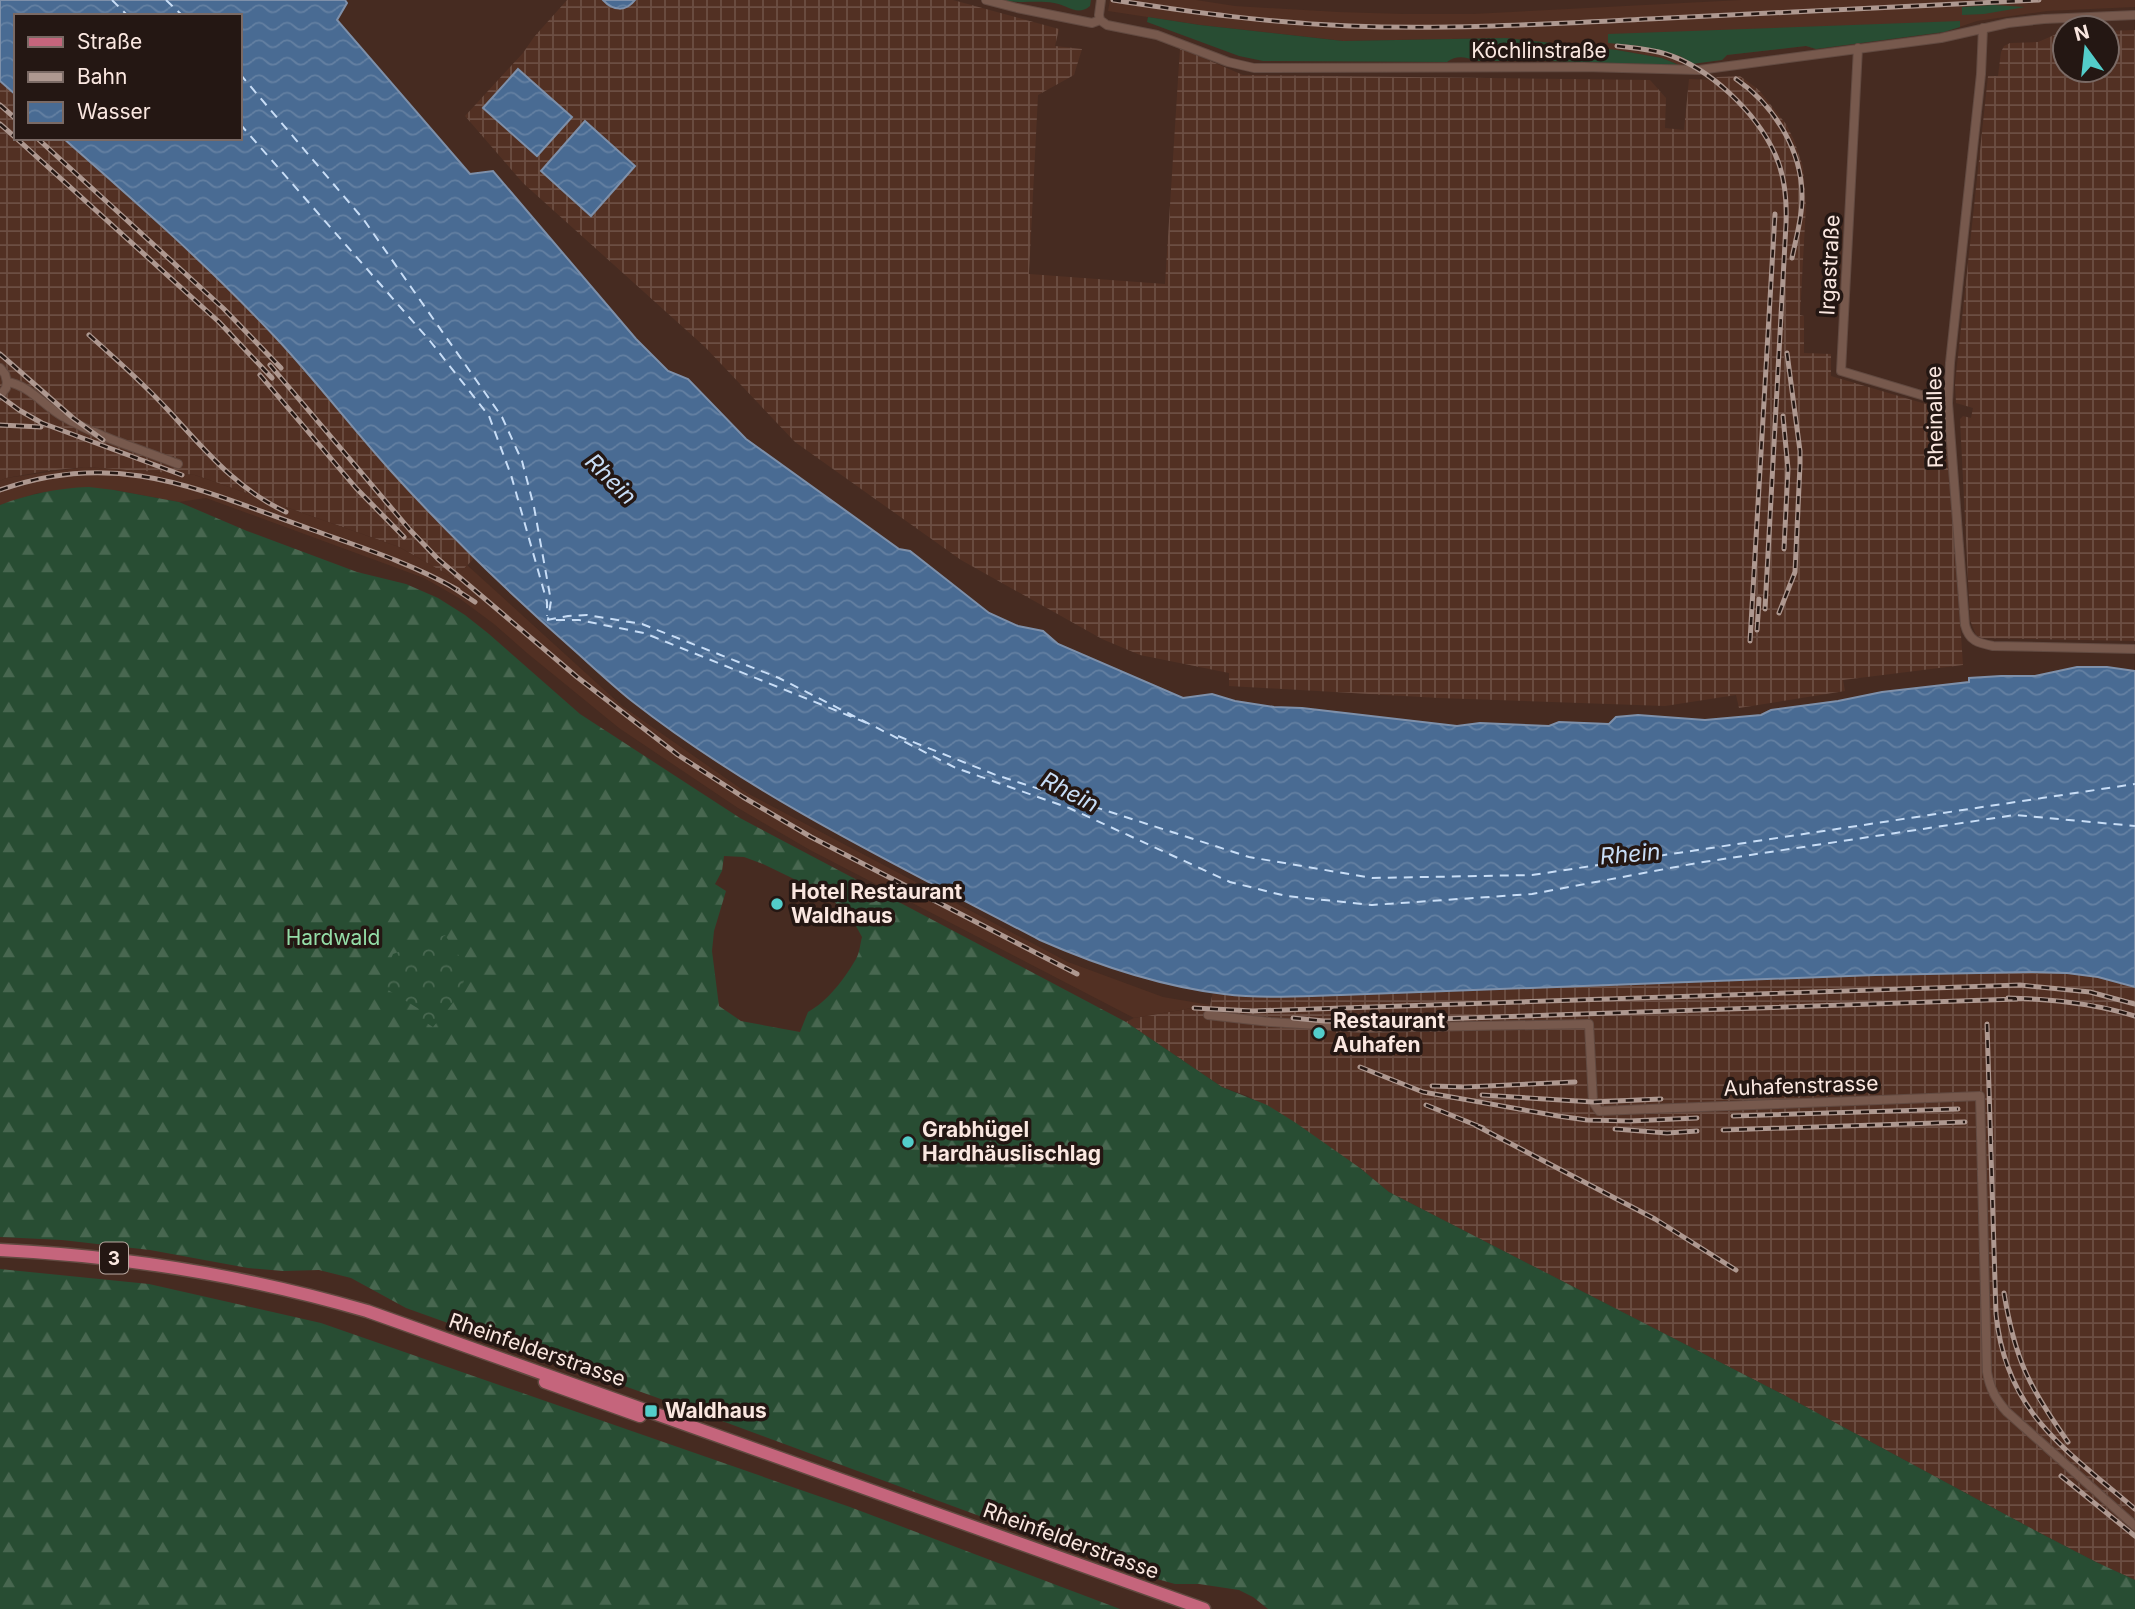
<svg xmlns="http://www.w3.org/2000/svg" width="2135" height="1609" font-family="Inter,sans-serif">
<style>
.industrial{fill:url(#industrial-grid)}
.built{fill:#523023}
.grass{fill:#284d33}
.forest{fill:url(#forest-firs);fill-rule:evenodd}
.park{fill:url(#park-crowns)}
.water{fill:url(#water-waves);stroke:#7e90aa;stroke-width:2}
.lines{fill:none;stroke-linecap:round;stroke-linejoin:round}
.ferry{stroke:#c8ddf6;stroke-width:2;stroke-dasharray:9 7;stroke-linecap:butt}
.minor-casing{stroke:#624a41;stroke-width:10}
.primary-casing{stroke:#624a41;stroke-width:15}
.minor{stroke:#77594d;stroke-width:8}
.primary{stroke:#c5657c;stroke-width:12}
.rail-casing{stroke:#ae9890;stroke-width:5}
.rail{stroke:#241713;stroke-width:2.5;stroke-dasharray:8;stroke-linecap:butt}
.poi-dot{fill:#53cdca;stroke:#241713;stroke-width:2.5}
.labels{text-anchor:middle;stroke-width:7;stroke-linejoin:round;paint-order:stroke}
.shield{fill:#241713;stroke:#baa9a2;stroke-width:2}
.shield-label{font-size:19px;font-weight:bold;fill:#fae7e0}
.street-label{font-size:21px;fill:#fae7e0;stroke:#241713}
.poi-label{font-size:21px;font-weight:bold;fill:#fae7e0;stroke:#241713;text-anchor:start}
.park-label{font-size:21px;fill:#94dda7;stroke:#241713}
.water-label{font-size:23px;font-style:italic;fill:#c8ddf6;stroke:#241713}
</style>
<defs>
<pattern id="industrial-grid" width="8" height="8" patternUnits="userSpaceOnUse" patternTransform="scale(1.75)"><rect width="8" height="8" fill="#523023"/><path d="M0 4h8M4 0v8" fill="none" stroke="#6c4e43"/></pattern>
<pattern id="forest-firs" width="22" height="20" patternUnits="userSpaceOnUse" patternTransform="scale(1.75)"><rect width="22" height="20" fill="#284d33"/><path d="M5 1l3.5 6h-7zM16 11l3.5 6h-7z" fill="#486750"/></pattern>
<pattern id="park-crowns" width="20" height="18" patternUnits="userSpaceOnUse" patternTransform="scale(1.75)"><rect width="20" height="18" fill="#284d33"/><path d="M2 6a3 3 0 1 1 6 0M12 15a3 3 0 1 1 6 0" fill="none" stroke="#486750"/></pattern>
<pattern id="water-waves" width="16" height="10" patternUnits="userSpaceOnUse" patternTransform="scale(1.75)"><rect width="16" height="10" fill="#496b93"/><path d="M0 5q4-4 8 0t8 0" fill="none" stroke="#6480a2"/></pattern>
</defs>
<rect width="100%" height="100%" fill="#462b21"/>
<!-- industrial -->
<path class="industrial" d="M567,0H953L1059,29L1055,46L1082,49L1074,75L1038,95L1029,274L1165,284L1180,48L1243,75L1650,80L1666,98L1665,128L1684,130L1689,79L1714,80L1717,77L1740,76L1759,90L1786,124L1794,140L1803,167L1806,206L1800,315L1804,316V353L1831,354V376L1946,410L1963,665L1843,680L1845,691L1739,708L1736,695L1665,706L1438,698L1229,686V673L1140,655L1102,639L961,560L795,442L705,347L523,183L465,116L523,53L534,37Z
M2135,30V641L1981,638L1976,635L1970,620L1960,419L1963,416L1971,418L1973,408L1956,403L1955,384L1988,76H1998L2001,52L2004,46L2010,43L2038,42L2059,33H2065V70H2107V31Z
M0,81L16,95V138H63L223,283L278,341L389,469L474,558L455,579L399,547L195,475L85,467L46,471L6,478L0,481Z
M2032,972L2067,973L2098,977L2135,987V1580L2096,1562L2038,1532L1784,1395L1389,1192L1360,1168L1248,1096L1222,1087L1126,1022L1134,1018L1210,1005L1213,992L1279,996L1341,995L1875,975Z"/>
<!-- built -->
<path class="built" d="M1110,0H1196L1235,6L1338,12L1404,14H1473L1741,0H2135V7L2047,11L1977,21L1944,32L1816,49L1806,46L1727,55L1722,60L1679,65L1662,58L1617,50L1506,38L1343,41L1200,25L1108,11Z
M85,467L195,475L399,547L455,579L467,565L622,706L747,793L1068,962L1163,997L1210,1005L1134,1018L810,850L738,808L619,728L527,653L494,624L459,598L424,578L206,498L179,502L114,490L38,493L0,505V481L6,478Z"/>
<!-- grass -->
<path class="grass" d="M1003,0H1091L1090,6C1077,17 1068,5 1054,3C1037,0 1020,4 1003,0Z
M1994,5L2025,7L1984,14L1962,15V7Z
M1148,17L1200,25L1343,41L1506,38L1617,50L1662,58L1679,65L1549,61H1476C1465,57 1457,55 1447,62L1263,61L1239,56L1147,22Z
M1960,21V27L1944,32L1816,49L1806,46L1727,55L1722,60L1692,64L1680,56L1639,46L1608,43V34Z"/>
<!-- forest -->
<path class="forest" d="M89,487L114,490L179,502L247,531L357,572L406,584L438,598L465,615L489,634L580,714L740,818L1126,1022L1222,1087L1267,1105L1296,1123L1360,1168L1389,1192L1784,1395L2038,1532L2096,1562L2135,1580V1609H1268L1253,1597L1239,1590L1199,1584H1175L1150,1577L1004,1525L714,1418L406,1308L351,1278L319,1270L283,1271L248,1268L150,1250L62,1240L0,1237V505C29,494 58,488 89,487ZM724,856L744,857L763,864L827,895L851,917L862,937C860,944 860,952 856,959C845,978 828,1001 808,1012L800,1032L741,1021L719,1006L712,951L714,931L726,891L715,884L722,871Z
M0,1269L149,1284L321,1323L850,1507L1120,1609H0Z"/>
<!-- park -->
<path class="park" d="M445,935C451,944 459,954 463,964C472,985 446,1012 433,1027L422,1020L419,1009L380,985L393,954Z"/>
<!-- water -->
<path class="water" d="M0,0H345L347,3L337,20L470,174L493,171L636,339L668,371L688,379L746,439L899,549L910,551L989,613L1018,626L1043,631L1058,644L1183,698L1212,694L1235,701L1274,707L1302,708L1457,726L1480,723L1549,726L1559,722L1609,724L1616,717L1638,715L1705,720L1761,715L1771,710L1838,701L1882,692L1969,682V678L2001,676H2035L2077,667H2107L2135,671V987L2098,977L2067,973L2032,972L1875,975L1341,995C1303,996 1262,999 1224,994C1159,986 1099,966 1040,940C901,867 756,798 632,701C612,685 593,667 574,650C510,594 448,534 391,471C352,428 317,382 278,340C211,268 137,203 63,138H240V16H16V95L0,81Z
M603,0H635C626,12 613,11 603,0Z
M518,69L572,117L537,156L483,108Z
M585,121L635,166L591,216L541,171Z"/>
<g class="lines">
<!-- ferry -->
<path class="ferry" d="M112,0L128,16
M166,0L183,16
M240,74L364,220L502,417L522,461L534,507L551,601L548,619
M240,124L430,341L489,416L511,475L547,602V616
M547,620L568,616L587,615L642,624L779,678L956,768L1069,808L1230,882L1286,896L1372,905L1532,894L1697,863L2015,815L2135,826
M556,620H579L644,633L867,723
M898,736L996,775L1249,857L1372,878L1532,875L2135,784"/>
<defs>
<path id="minor" d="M986,0L1017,8L1092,23L1100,20
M1100,20L1107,25L1157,35L1228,62L1254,68L1584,67L1699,70L1941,38L2008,23L2044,19L2135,15
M1100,20L1099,15L1101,0
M1983,28L1981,74L1950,363L1948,403L1965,625C1969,641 1978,643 1993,646L2135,649
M1858,48L1841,371L1948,403
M0,368L5,374L7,382
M7,382C29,385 43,405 62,416C98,437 140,449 178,464
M0,396L6,388L7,382
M1208,1015L1270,1022L1363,1028L1589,1024L1593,1102L1599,1111L1980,1096L1987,1372C1990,1389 1996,1400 2007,1412L2135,1526"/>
<path id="primary" d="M0,1250C125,1256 247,1276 367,1311L1204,1609
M545,1382L640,1416"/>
</defs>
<!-- minor casing -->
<use href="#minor" class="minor-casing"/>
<!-- primary casing -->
<use href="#primary" class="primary-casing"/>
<!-- minor -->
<use href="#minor" class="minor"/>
<!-- primary -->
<use href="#primary" class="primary"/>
<defs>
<path id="rail" d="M1113,0C1191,12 1270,23 1350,26C1456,30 1562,23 1668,18C1792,12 1915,6 2039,0
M1617,46C1634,48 1650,49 1666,54C1710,68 1756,112 1775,154C1785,176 1787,200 1786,224L1765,609
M1736,79C1774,105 1803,151 1802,199C1802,218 1796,238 1792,258
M0,105L16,119
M0,124L16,138
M16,138L219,322L272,378
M37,138L224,309L281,368
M89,335C116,359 143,383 168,410C204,449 236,489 286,512
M0,354L73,418L103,440
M270,365L410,530L438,559L577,677L678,755L743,797L811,837L1077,974
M260,375L356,488L404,537
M0,396L19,410L42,423L182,475
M1783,416L1788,469L1784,549
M0,425L41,427
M0,490C118,448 200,490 310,529C360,547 411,563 458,590
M449,585L475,602
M1779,613L1795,572L1800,465V451L1787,353
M1757,630L1759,599
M1750,641L1775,214
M2008,998C2052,999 2093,1003 2135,1016
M1194,1008L1253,1011L2020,985L2090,992L2135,1004
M1293,1018L1324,1021H1378L2017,999
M1987,1024L1996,1314C2006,1413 2065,1449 2135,1509
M1360,1067L1423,1092L1558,1116L1587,1120L1630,1121L1697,1118
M1432,1086L1465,1087L1575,1082
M1482,1095L1593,1102L1661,1099
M1426,1105L1483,1128
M1733,1116L1958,1109
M1475,1125L1655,1219L1736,1270
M1615,1129L1667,1133L1697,1131
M1723,1130L1965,1122
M2004,1293C2015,1360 2029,1387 2068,1442
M2061,1476L2135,1536"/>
</defs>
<!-- rail casing -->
<use href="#rail" class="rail-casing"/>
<!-- rail -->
<use href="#rail" class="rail"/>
</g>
<!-- markers -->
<g class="poi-dot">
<circle cx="777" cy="904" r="7"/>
<circle cx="1319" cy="1033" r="7"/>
<circle cx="908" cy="1142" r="7"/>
<rect x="644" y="1404" width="14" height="14" rx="3.5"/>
</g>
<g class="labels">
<!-- shield labels -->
<rect class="shield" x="100" y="1242.5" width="28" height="31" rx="5"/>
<g class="shield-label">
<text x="114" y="1265">3</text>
</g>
<!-- street labels -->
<g class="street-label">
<text x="1539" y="58">Köchlinstraße</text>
<text transform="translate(1830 265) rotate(-87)" y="7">Irgastraße</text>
<text transform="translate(1935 417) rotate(-91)" y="7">Rheinallee</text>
<text transform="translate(1801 1086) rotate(-2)" y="7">Auhafenstrasse</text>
<text transform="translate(537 1350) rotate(19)" y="7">Rheinfelderstrasse</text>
<text transform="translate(1071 1541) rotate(20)" y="7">Rheinfelderstrasse</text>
</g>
<!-- poi labels -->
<g class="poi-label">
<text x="791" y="899">Hotel Restaurant<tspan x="791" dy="24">Waldhaus</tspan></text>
<text x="1333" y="1028">Restaurant<tspan x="1333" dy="24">Auhafen</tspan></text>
<text x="922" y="1137">Grabhügel<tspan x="922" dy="24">Hardhäuslischlag</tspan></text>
<text x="665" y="1418">Waldhaus</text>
</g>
<!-- park labels -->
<g class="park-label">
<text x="333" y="945">Hardwald</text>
</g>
<!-- water labels -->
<g class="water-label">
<text transform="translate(611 479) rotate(45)" y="8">Rhein</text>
<text transform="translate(1070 792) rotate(27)" y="8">Rhein</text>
<text transform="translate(1630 854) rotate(-5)" y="8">Rhein</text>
</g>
</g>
<!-- legend -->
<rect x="14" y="14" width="228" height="126" fill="#241713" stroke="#7a6a65" stroke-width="2"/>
<rect x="28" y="37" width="35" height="10" fill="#c5657c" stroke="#7a6a65" stroke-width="2"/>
<text x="77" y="49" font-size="21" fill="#fae7e0">Straße</text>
<rect x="28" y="72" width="35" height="10" fill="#ae9890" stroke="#7a6a65" stroke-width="2"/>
<text x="77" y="84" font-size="21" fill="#fae7e0">Bahn</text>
<rect x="28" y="102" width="35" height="21" fill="url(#water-waves)" stroke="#7a6a65" stroke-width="2"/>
<text x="77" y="119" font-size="21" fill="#fae7e0">Wasser</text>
<!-- north arrow -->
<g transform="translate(2086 49) rotate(345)"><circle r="33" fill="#241713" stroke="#7a6a65" stroke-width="2"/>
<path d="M0-5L12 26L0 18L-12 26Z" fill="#53cdca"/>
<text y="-10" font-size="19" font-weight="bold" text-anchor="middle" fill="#fae7e0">N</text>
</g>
</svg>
